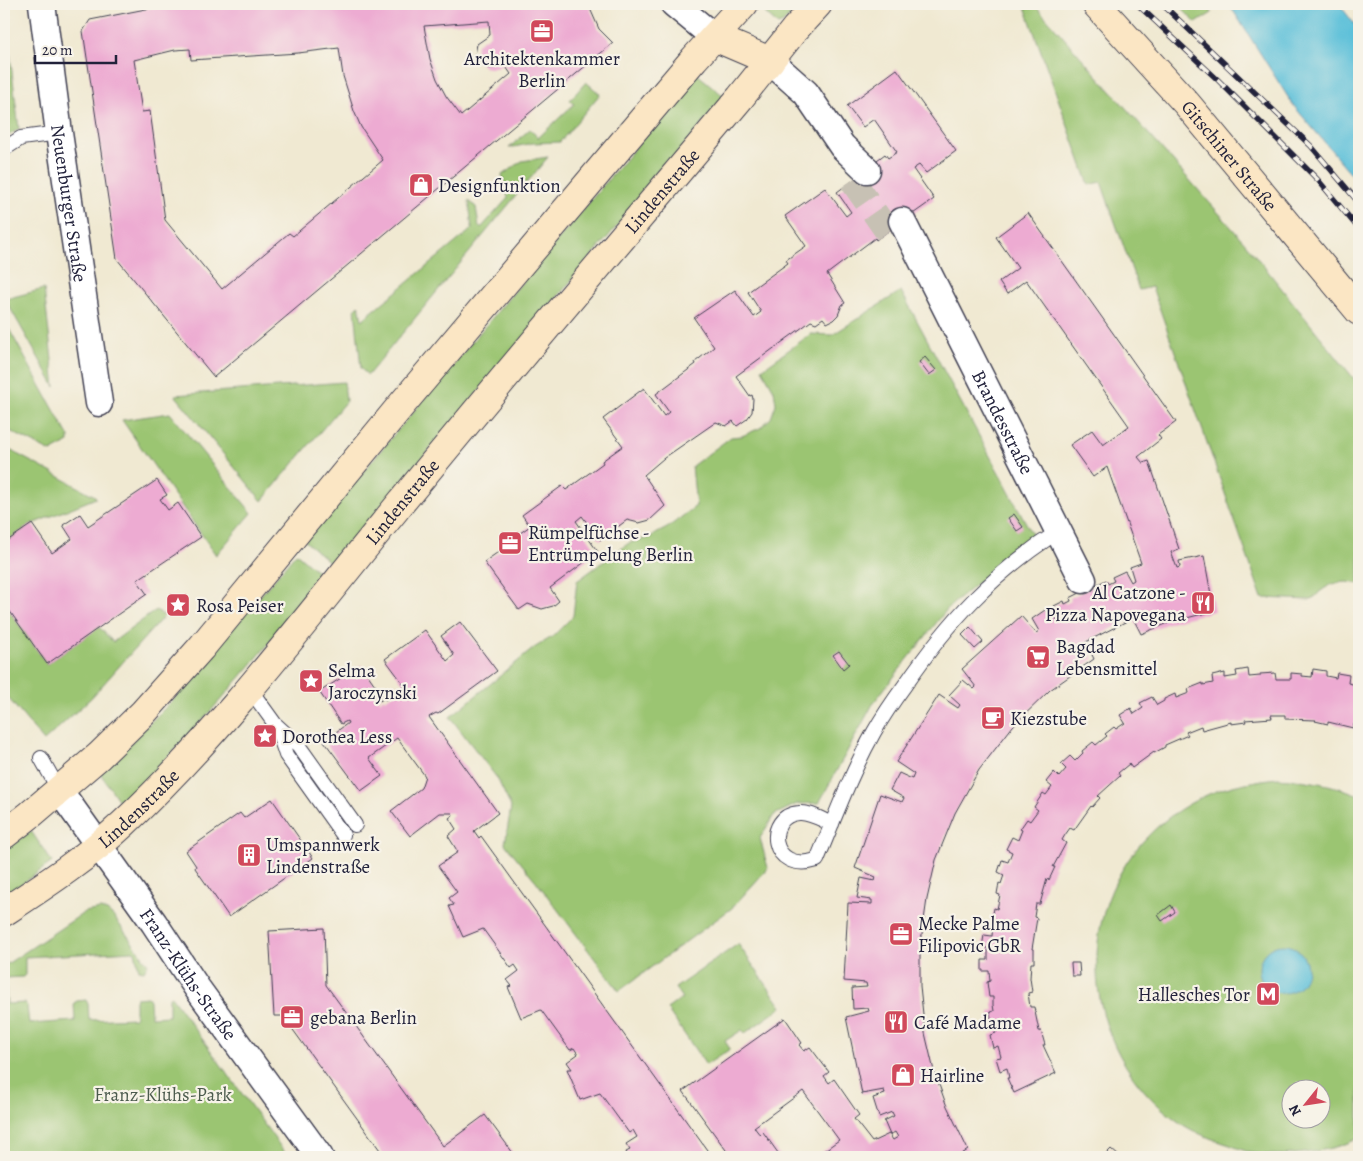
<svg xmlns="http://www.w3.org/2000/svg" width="1363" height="1161" font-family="Alegreya,serif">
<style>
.green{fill:#9bc572;stroke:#5e7456;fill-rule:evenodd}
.water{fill:#5bc0d9;stroke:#3e718a}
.building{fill:#edabd2;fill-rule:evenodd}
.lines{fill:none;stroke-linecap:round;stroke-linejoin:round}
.street-tunnel{stroke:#c7c1b4;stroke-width:26;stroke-dasharray:26 13;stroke-linecap:butt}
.lane-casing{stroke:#414052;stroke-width:16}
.street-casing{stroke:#414052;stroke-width:29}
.secondary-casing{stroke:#414052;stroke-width:30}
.lane{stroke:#fff;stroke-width:14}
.street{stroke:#fff;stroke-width:26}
.secondary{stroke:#fbe6c4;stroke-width:28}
.rail-casing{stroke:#22223b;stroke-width:5.5}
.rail{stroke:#f7f3e8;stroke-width:4;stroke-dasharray:11;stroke-linecap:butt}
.labels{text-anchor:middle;stroke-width:4.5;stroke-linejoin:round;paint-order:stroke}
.poi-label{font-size:19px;fill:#22223b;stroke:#f7f3e8;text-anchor:start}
.street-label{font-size:19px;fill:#22223b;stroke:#f7f3e8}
.park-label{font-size:19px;fill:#4c5b4e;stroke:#f7f3e8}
</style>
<rect width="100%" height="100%" fill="#f7f3e8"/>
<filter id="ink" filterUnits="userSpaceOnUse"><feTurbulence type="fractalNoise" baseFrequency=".02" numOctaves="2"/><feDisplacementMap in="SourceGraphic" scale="10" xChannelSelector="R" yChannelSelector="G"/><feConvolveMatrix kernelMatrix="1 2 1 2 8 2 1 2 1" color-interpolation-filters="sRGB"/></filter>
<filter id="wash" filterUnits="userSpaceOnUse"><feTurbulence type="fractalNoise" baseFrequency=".0096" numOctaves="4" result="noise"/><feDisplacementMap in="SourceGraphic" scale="20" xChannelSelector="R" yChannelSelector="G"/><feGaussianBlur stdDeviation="1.12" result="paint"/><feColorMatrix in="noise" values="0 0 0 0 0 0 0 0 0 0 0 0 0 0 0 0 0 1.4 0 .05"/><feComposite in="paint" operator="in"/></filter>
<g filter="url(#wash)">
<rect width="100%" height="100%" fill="#f0e9d2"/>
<!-- green -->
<path class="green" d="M761,4H801L783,23L778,25L762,10Z
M1024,4H1034L1246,244L1359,385V584C1340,579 1325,584 1312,600L1262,598L1152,287L1139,290L1101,182L1089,185Z
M1177,4H1208L1212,13L1196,23Z
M4,46L10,55L19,129L4,138Z
M697,74L725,97L333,565L305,541Z
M586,82L600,94L560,142L533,143L509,148L530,129L538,138L574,104L570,100Z
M548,157L368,375L361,369L355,309L359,305L362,320L472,229L469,201L476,207L479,227H482L508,198L502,175L522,161Z
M44,289L55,387L5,299Z
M901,291L1033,536L948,608L874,702L819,803L797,804L774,815L760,838L768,868L732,908L619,991L536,881L505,844L511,807L497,778L450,717L534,648L552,637L573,616L577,581L629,543L648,538L667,528L696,506L692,466L731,437L742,436L760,428L771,418L776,404L774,390L762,369L811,334L832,335Z
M4,320L69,437V442L51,452L4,428Z
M344,382L346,401L262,501L175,395Z
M170,413L252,513L216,555L122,420Z
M4,447L95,496L96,498L32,524L4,543Z
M296,553L324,577C259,656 195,734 121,804L100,773L174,699Z
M4,603L47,664L99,627L113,642L156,610L164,616L91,698L44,741L4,693Z
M1277,778C1307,780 1332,784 1359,795V1138C1333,1152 1281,1158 1252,1153C1245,1151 1237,1148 1230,1145C1211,1139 1192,1132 1176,1120C1066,1039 1070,871 1191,803C1218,787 1247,782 1277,778ZM1290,1088H1320V1118H1290Z
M31,831L52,862L4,897V850Z
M100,909L107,911L114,917L148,964L144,971L139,970L135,952L133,951L25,957V975L23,977L5,978L7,1004L25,1003L27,1006L29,1024L75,1021L74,1003L77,1001L86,1000L88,1004L89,1020L135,1018V1001L136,998L148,997L150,1000L151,1017L169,1016V997L171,996L288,1157H4V966L85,912Z
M738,944L782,1007L745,1033L742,1030L725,1041L730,1049L706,1065L667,1009L682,998L675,988Z"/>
<!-- water -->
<path class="water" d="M1229,4H1339L1359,30V183L1293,105Z
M1259 969a24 24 0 1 1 48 0a24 24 0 1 1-48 0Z"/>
<g id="blocks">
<!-- building -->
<path class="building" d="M182,4H588L599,29L613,43L214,377L117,259L83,31L90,20L166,5ZM489,21L490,35L477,44L475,55L477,60L484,67L489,68H494L504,64L511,74L461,116L446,96L437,79L430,59L424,26ZM339,48L343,76L354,111L361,127L383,160L293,236L289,233L222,289L165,220L150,111L142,112L134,60L175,50L190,49L191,60L298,53Z
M897,69L956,151L926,173L919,165L913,169L934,199L876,240L875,238L827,274L845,303L842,305L838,315L833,320L827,323L823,318L816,323L811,321L736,376L750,396L752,395L753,399L752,412L747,419L737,426L733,421L726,426L716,422L664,458L644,475L665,506L650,520L639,523L627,520L600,540L582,516L576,521L598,552L550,588L559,601L553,606L542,609L528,604L519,610L484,562L504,548L502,546L530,526L522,515L562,486L566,490L603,463L602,461L623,446L603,419L644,388L664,416L669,412L656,394L696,364L695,362L714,347L694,318L735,290L754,317L761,312L748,292L788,263L786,260L806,246L785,216L825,188L846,216L851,212L837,192L878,162L877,160L885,154L888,158L897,152L874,119L863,127L847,106Z
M1028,213L1176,422L1158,435L1161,439L1138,457L1143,463L1149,461L1179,549L1171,552L1177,568L1180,567L1179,561L1204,556L1214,611L1171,622L1141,634L1133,618L1086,642L1094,659L1050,690L1013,726L979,770L955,813L936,860L927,899L920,948V986L925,1033L934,1071L946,1104L968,1150L957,1157H815L839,1140L803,1091L754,1127L760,1135L763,1132L781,1157H731L683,1091L785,1018L802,1043L799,1045L804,1051L810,1047L829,1072L824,1076L829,1083L834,1079L859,1115L854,1119L872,1142L889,1134L893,1140L898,1137L895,1132L890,1135L884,1121L894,1116L892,1112L879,1117L873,1098L885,1094L884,1090L862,1094L846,1017L869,1011L868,1008L853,1009L852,988L867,987L866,983L844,981L848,903L872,904V900L857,898L861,878L875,881L876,877L855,868L880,794L902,802L904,798L890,790L899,773L912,779L914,774L896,762L939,695L958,708L960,705L949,695L963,680L974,689L976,687L962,669L1021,616L1036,633L1039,631L1032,619L1048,608L1057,620L1060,617L1054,606L1064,601L1065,604L1071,601L1070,598L1106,580L1108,584L1114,581L1112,577L1125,571L1131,582L1134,580L1130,567L1141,563L1107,467L1093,477L1070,445L1092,430L1103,445L1129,426L1026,280L1007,294L999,282L1018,268L996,237Z
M925,357L936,370L929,375L919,362Z
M157,480L167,495L160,499L168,510L178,503L201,537L137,580L147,594L47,664L4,603V543L32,524L52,553L72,539L63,525L80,514L88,526Z
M1014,514L1023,527L1017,531L1008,518Z
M460,622L497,671L438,714L436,713L429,717L498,813L474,831L479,838L481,836L712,1157H628L626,1152L630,1150L626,1144L637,1137L633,1130L629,1133L600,1093L580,1100L567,1069H572L567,1062L578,1054L574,1048L570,1050L541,1010L521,1018L508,987L512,986L507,980L519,971L515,965L511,968L483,929L463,937L449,906L454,905L449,898L457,892L438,866L458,852L448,836L456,829L449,818L453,815L452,813H440L410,836L391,811L421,788L425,776L397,738L369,758L382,776L361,791L324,741L348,723L347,721L341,724L320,693L321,691L361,665L382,695L379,699L380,701L384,698L385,700L405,686L385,659L425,630L447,661L454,655L441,636Z
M970,627L983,642L975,649L962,635Z
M839,651L849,664L843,669L833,655Z
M1248,669L1249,677L1260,676V674L1275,673L1276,679H1291V673L1302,674V676L1312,677L1313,669L1326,671V676L1336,678L1337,673L1349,675L1348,683L1357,685L1358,683H1359V726L1354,724L1353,728L1328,722V724L1315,721L1316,720L1285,719V715H1271L1272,718L1245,720L1246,722L1231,724V722L1202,730L1201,726L1186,732L1188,735L1165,745V747L1154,753V752L1132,768L1129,764L1118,773L1120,776L1098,796L1100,798L1092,807L1091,806L1074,830L1070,828L1065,835L1062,840L1066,843L1053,867H1055L1049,880L1047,879L1040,904H1036L1034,917L1037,918L1032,949H1034V963H1031L1030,978L1032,992L1028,993L1030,1007H1034L1039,1031H1041L1045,1045H1043L1056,1073L1014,1093L1007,1078H1009L1007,1068L1000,1071L996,1058L1001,1057L998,1046L993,1048L990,1035L996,1033L994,1024L992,1025L990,1012L994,1011L993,1005V997H989L987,982L990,981L989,971H982V960H988V948H982L984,935L992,936L993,924H991L994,908L997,909L1000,895L997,894L999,883L1001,884L1004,875L998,872L1002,860L1008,862L1012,852L1006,849L1012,837L1018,840L1022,830L1020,829L1027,819L1030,821L1038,810L1034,807L1043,793L1046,795L1052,787L1046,782L1054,772L1059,777L1066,769L1061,764L1070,756L1075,761L1083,753L1082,751L1093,742L1096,745L1107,736L1105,734L1114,727L1116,729L1125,723L1120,715L1131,708L1134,714L1143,708L1140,703L1152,697L1157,705L1164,701V699L1175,694L1176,698L1189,693L1188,689L1203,683V685L1213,683L1212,676L1225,673V678L1237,676L1236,671Z
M272,799L313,858L229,917L195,868L196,866L186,851L240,813L244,818Z
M1171,905L1175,912L1162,921L1158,915Z
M324,928L326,985L443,1146L485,1115L516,1157H385L283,1016H274L269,931Z
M1071,963H1079L1080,976H1072Z
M1111,1149L1120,1157H1103Z"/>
</g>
</g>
<g filter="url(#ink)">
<use href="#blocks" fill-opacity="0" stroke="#414052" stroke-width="1"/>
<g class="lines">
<!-- street-tunnel -->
<path class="street-tunnel" d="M852,180L888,232"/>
<defs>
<path id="lane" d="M4,149L21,138L59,133
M249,688L275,724L298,745L355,825
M276,725L286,755L343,835
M41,758L59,790
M832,824C822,820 810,812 799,813C764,815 768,875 817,860C835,817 851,773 874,732C883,716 894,700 905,685C949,621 993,573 1059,531"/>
<g id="street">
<path id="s1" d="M42,4L59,133L99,403"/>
<path d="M674,4L714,37"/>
<path d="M770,61L806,93L842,146L867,170"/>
<path id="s2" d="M902,221L1083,580"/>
<path id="s3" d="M59,790L154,923L197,988L320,1157"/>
</g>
<g id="secondary">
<path id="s4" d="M1096,4L1187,104L1359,311"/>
<path d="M714,37L770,61"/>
<path d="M4,835L31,814L99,756L143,713L201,648L403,403L599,171L694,59L744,4"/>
<path id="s5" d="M4,912C45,885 88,857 124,823C225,728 308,616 395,510C508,371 625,235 740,98L795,29L818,4"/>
</g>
</defs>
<!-- lane casing -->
<use href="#lane" class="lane-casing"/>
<!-- street casing -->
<use href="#street" class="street-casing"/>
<!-- secondary casing -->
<use href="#secondary" class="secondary-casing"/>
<!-- lane -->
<use href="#lane" class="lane"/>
<!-- street -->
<use href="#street" class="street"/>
<!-- secondary -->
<use href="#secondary" class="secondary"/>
<defs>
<path id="rail" d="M1137,4L1218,80L1318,180L1359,229
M1162,4L1311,146L1359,203"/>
</defs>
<!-- rail casing -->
<use href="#rail" class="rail-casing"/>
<!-- rail -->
<use href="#rail" class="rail"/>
</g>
</g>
<!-- icons -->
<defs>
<symbol id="office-square" viewBox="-11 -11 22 22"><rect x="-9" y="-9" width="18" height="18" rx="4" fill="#d1495b" stroke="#f7f3e8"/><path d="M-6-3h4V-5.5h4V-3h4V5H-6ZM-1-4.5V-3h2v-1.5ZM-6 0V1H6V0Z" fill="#fff"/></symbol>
<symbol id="shop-square" viewBox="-11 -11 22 22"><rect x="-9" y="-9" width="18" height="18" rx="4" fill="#d1495b" stroke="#f7f3e8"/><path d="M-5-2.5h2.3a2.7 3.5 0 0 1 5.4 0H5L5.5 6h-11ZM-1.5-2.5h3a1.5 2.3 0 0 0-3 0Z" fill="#fff"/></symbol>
<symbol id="restaurant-square" viewBox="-11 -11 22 22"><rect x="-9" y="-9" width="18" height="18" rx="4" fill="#d1495b" stroke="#f7f3e8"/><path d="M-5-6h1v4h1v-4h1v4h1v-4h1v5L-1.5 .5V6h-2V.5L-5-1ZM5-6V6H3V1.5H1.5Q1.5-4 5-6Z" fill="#fff"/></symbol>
<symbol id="sight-square" viewBox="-11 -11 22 22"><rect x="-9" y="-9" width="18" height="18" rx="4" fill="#d1495b" stroke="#f7f3e8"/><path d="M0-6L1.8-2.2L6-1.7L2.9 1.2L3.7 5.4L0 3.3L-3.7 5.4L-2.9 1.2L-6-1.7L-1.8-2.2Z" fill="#fff"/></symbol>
<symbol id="supermarket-square" viewBox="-11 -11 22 22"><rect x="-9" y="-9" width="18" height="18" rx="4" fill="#d1495b" stroke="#f7f3e8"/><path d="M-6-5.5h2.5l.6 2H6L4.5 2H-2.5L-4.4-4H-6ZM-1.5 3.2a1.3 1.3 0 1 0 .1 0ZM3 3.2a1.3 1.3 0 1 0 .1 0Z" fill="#fff"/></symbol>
<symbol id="cafe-square" viewBox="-11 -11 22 22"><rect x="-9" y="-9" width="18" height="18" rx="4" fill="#d1495b" stroke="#f7f3e8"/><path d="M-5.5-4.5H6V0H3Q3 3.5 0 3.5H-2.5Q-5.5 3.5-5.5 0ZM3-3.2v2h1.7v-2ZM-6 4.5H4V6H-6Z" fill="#fff"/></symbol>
<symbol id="building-square" viewBox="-11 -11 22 22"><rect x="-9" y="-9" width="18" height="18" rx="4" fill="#d1495b" stroke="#f7f3e8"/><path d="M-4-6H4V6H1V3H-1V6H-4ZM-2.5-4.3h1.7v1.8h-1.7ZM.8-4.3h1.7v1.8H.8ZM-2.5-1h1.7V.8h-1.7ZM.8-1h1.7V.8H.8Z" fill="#fff"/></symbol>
<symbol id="metro-square" viewBox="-11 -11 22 22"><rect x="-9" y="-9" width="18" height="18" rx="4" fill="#d1495b" stroke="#f7f3e8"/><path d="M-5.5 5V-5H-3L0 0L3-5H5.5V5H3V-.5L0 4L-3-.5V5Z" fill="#fff"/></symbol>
</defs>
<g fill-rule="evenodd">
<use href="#office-square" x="528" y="17" width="28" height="28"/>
<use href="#shop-square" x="407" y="171" width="28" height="28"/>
<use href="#office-square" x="496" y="529" width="28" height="28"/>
<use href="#restaurant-square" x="1189" y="589" width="28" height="28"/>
<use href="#sight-square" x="164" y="591" width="28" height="28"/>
<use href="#supermarket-square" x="1024" y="643" width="28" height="28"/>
<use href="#sight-square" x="297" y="667" width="28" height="28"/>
<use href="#cafe-square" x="979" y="704" width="28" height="28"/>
<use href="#sight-square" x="251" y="722" width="28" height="28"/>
<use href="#building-square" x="235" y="841" width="28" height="28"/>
<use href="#office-square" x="887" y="920" width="28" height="28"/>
<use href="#metro-square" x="1254" y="980" width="28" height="28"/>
<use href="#office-square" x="278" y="1003" width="28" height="28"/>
<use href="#restaurant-square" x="882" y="1008" width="28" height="28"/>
<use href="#shop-square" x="889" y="1061" width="28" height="28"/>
</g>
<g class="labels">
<!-- poi labels -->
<g class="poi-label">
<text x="542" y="65" text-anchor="middle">Architektenkammer<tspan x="542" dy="22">Berlin</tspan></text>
<text x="438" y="192">Designfunktion</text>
<text x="528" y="539">Rümpelfüchse -<tspan x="528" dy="22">Entrümpelung Berlin</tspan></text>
<text x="1186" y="599" text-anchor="end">Al Catzone -<tspan x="1186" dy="22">Pizza Napovegana</tspan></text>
<text x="196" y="612">Rosa Peiser</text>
<text x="1056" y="653">Bagdad<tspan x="1056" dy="22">Lebensmittel</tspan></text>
<text x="328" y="677">Selma<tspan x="328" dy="22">Jaroczynski</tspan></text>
<text x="1010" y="725">Kiezstube</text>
<text x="282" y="743">Dorothea Less</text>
<text x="266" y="851">Umspannwerk<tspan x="266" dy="22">Lindenstraße</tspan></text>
<text x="918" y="930">Mecke Palme<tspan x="918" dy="22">Filipovic GbR</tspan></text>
<text x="1250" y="1001" text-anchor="end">Hallesches Tor</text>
<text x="310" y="1024">gebana Berlin</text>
<text x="914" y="1029">Café Madame</text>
<text x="920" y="1082">Hairline</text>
</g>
<!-- street labels -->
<g class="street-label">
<text dy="7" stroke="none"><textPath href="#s4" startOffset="202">Gitschiner Straße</textPath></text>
<text dy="7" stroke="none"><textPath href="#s5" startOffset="980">Lindenstraße</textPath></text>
<text dy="7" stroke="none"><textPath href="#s1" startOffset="201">Neuenburger Straße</textPath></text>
<text dy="7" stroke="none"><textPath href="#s2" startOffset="225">Brandesstraße</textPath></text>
<text dy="7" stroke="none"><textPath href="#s5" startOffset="575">Lindenstraße</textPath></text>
<text dy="7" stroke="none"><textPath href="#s5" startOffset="170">Lindenstraße</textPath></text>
<text dy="7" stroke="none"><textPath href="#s3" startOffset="225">Franz-Klühs-Straße</textPath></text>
</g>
<!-- park labels -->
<g class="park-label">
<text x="163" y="1101">Franz-Klühs-Park</text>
</g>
</g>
<!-- margin -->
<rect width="1363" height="1161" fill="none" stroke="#f7f3e8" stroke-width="20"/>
<!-- north arrow -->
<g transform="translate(1306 1104) rotate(240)"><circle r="24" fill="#f7f3e8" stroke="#a29fa3"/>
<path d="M0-4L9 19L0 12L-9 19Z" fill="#d1495b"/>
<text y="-8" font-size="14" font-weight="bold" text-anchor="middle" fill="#22223b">N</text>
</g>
<!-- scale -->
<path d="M35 55v8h81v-8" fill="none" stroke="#22223b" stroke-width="2.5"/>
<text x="42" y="55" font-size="15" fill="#22223b" stroke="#f7f3e8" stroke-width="4" paint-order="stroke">20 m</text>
</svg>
